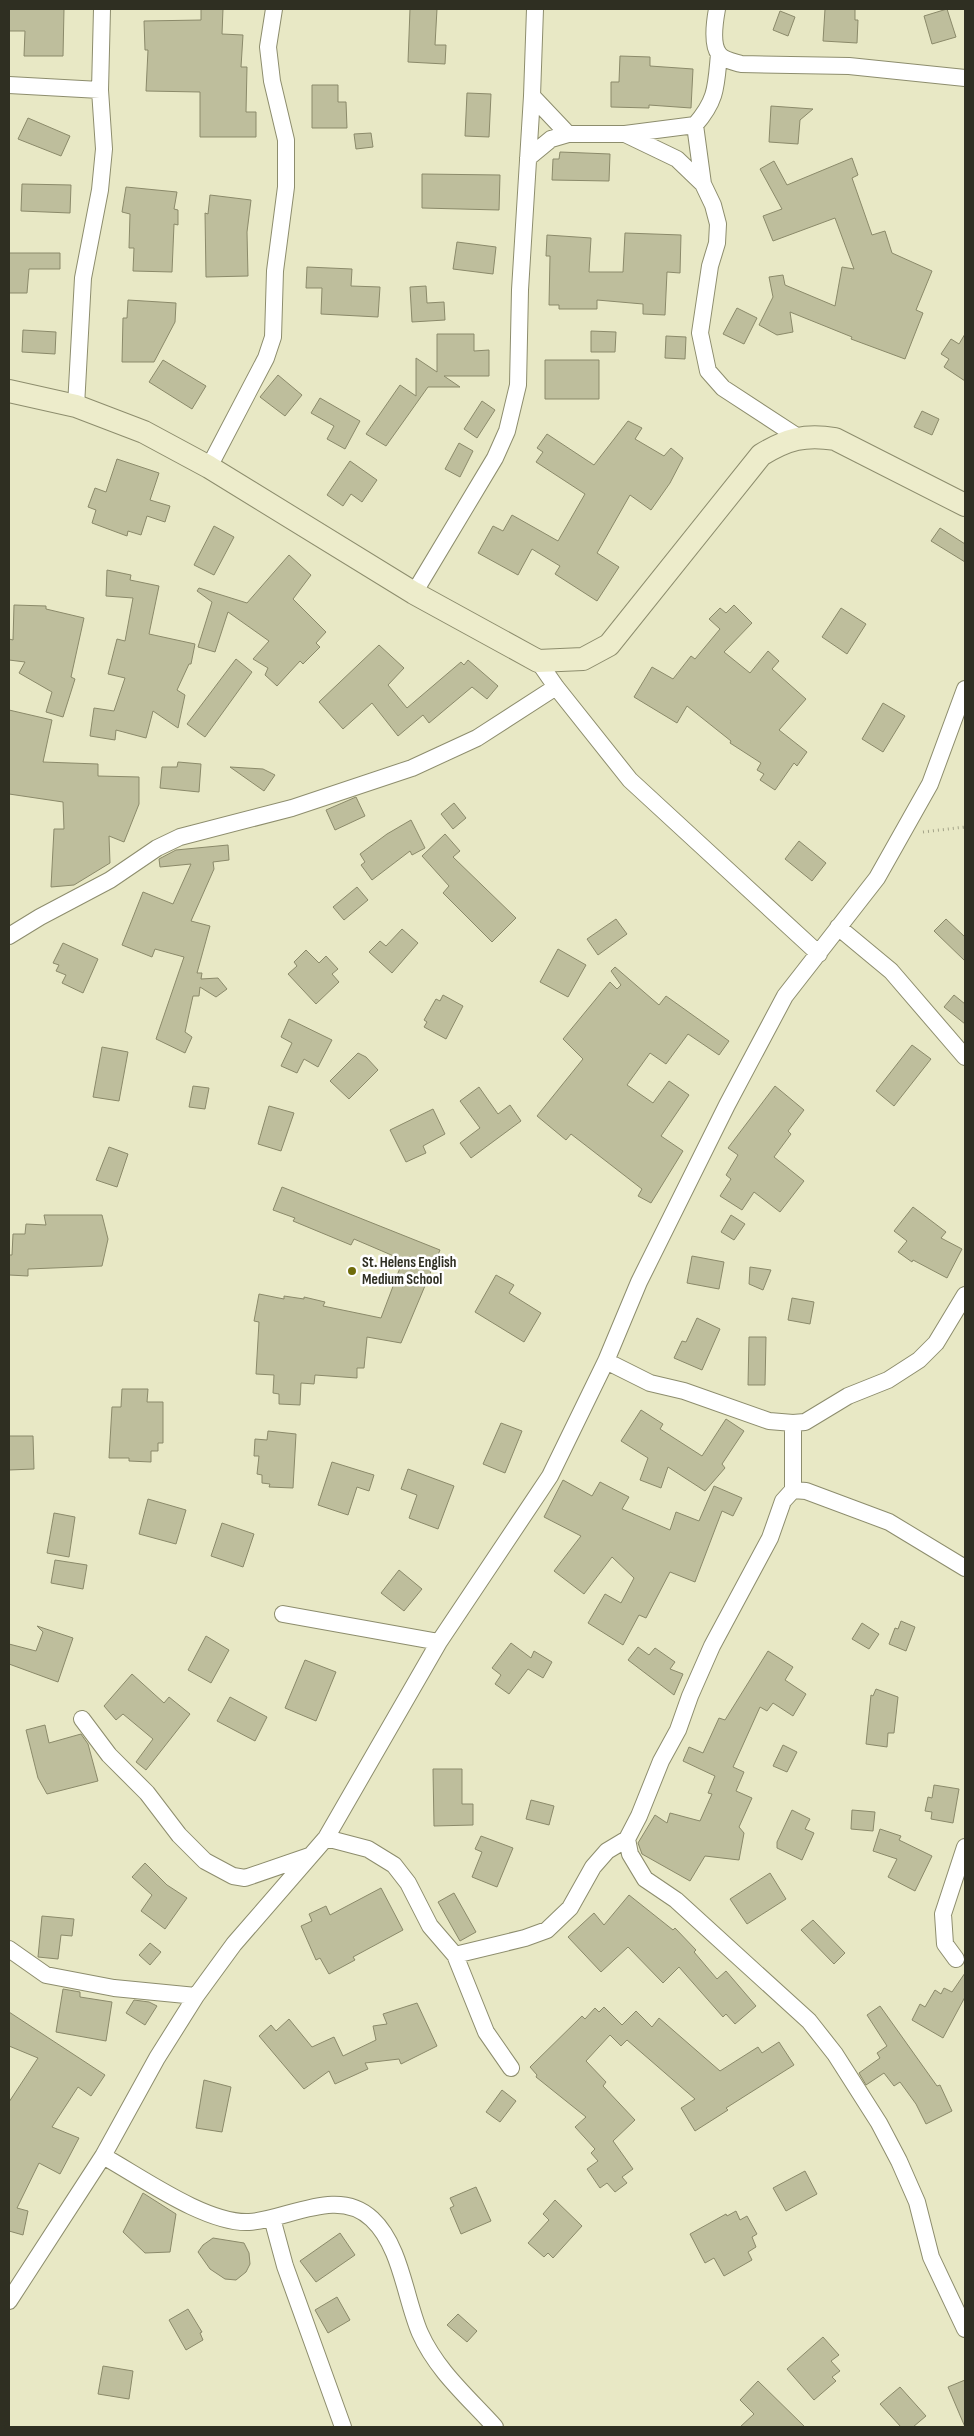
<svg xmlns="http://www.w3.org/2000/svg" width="974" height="2436" font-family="'Sofia Sans Condensed',sans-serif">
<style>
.building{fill:#bebe9c;stroke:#8b8a6a}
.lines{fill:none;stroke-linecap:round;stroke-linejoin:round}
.street-casing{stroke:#8d8d6d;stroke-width:18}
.secondary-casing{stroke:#8d8d6d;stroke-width:24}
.path{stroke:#a4a489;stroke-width:3;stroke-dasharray:1 4;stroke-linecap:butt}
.street{stroke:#fff;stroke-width:16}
.secondary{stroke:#edeccb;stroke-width:22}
.poi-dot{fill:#6f6c0a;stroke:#fff;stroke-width:2}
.labels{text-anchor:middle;stroke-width:5;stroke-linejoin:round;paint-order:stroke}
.poi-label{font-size:15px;font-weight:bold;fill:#2f2f22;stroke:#fff;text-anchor:start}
</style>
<rect width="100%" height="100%" fill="#e8e8c5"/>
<!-- building -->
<path class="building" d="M9,9H64L63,56H24L25,31H9Z
M201,9H223L222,34L243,35L241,67H247L246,112H256V137H200V92L146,91L148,50H145L144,21L201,20Z
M410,9H437L435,45H446L445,64L408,62Z
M825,9H855V20H858L857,43L823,41Z
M947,9L956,37L932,44L924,16Z
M780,11L795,17L788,36L773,30Z
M620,56L650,57V66L693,69L691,108L649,105V108L611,107V82H619Z
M312,85H338V102H346L347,128H312Z
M467,93L491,94L489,137L465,136Z
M771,106L813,109L800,120L798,144L769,142Z
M28,118L70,136L61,156L18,139Z
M371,133L373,147L356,149L354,134Z
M560,152L610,154L609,181L552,180L553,159H559Z
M852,158L858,175L852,178L872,235L885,231L892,253L932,271L916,310L923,313L905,359L851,339L852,337L790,312L793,332L777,335L759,325L773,297L769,277L783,275L785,285L835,306L842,267L854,269L835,218L773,241L763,216L782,209L760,169L774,161L787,185Z
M422,174L500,175L499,210L422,208Z
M22,184L71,185L70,213L21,211Z
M126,187L177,192L174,209L178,210V225L174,224L172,272L133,271L134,248H129L130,214L122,212Z
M210,195L251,200L247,232L248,276L206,277L205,213L208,214Z
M625,233L681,235L680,273L667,272L665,315L643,314V304L597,300V309H559V305H549L550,256H546L547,235L591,238L589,272H623Z
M457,242L496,247L493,274L453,269Z
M9,253H60V269H29L27,293H9Z
M307,267L352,269L351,286L380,287L378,317L321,314L322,288H306Z
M426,286L427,303L444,302L445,320L412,322L410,287Z
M128,300L176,303L175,322L154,362H122L123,318H127Z
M737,308L757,318L744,344L723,334Z
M23,330L56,332L55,354L22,352Z
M591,331L616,332L615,352H591Z
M437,334H474V351L489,350V376H444L460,387H428L386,446L366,434L400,385L416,396V358L437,372Z
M965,334V381L944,367L949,359L941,354L951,339L959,344Z
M666,336L686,337L685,359L665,358Z
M163,360L206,386L192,409L149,382Z
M545,360H599V399H545Z
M278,375L302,395L285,416L260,397Z
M320,398L360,421L345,449L327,439L334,426L311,413Z
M482,401L495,410L477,438L464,429Z
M922,411L939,419L932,435L914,427Z
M628,421L642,428L635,439L664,456L671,448L683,458L670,483L651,510L630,495L597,553L619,567L597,601L555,574L560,566L532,549L518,575L478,553L493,526L503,531L512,515L558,541L585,494L536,462L543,452L537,448L547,434L594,465Z
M459,443L473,451L460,477L445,469Z
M117,459L159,473L150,500L170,506L165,522L147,516L141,535L128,531L127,536L92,523L96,510L88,507L95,488L106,492Z
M350,461L377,480L362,502L351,494L343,506L327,495Z
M214,526L234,537L214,575L194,565Z
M940,528L965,544V562L931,541Z
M289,555L311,575L293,599L326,632L316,643L320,647L303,664L300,661L277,686L265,675L268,668L253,659L269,641L228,612L215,652L198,647L212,602L197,591L199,588L247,603Z
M107,570L131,575L130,580L159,586L149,634L195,644L191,664H189L177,690L185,695L178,728L153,711L146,738L116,730L115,740L90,736L94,708L114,711L125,678L108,674L117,639L125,641L133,598L106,596Z
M14,605L46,606V609L84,618L71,677L75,679L63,717L46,712L52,692L19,673L25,662L9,660V639L13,640Z
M734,605L752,623L724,652L750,673L768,651L779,661L772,669L806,699L779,730L807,752L797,766L794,763L775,790L760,780L764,774L757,770L761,763L730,743L731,741L687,706L677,723L634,697L652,667L673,679L691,656L695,659L720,629L709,619L720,608L726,613Z
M841,608L866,624L847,654L822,637Z
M379,645L404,668L388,685L407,708L461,662L464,665L468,660L498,686L487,699L472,687L429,723L423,715L398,736L372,703L343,729L319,702Z
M236,659L252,672L205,737L187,724Z
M883,703L905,716L883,752L862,739Z
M9,710L52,720L43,762L98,764V776L139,777V804L124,842L109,836L110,863L74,885L51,887L54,829H64L63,802L9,794Z
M178,762L201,764L199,792L160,788L162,767H177Z
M230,767L263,769L275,775L264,791Z
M356,797L365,816L335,830L326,810Z
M454,803L466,818L453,829L441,814Z
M411,820L425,848L412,855L410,851L372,880L361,865L365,862L360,854L387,834Z
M445,834L460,851L453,857L516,918L492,942L443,893L449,886L422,856Z
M799,841L826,863L812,881L785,859Z
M228,845L229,860L213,862L214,869L191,921L210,926L197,973H202L201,979L218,978L227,989L216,997L200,987L199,996H193L185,1032L192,1037L185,1053L156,1039L184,957L155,949L152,957L122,945L143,892L173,904L191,864L160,867L159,859L176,850Z
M357,887L368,900L344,920L333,907Z
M616,919L627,934L598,955L587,939Z
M946,919L965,937V961L934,931Z
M402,929L418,943L392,973L369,952L380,941L386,946Z
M63,943L98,959L83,993L62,983L66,975L56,971L59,965L53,963Z
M558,949L586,965L568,997L540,982Z
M306,950L319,963L326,956L338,969L332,974L339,982L316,1004L288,974L297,966L294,962Z
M615,967L659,1005L666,996L729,1041L719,1055L688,1034L666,1064L650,1053L627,1085L653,1103L669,1081L689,1095L661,1136L683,1151L651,1203L638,1196L642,1189L571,1134L566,1140L537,1116L583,1059L563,1039L610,982L617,989L621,985L611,971Z
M443,995L463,1006L446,1039L424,1027L427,1022L424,1020L436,999L440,1001Z
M954,995L965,1004V1024L944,1007Z
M289,1019L332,1040L318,1067L304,1059L297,1073L281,1066L292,1043L281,1037Z
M912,1045L931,1059L894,1106L876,1091Z
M102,1047L128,1052L119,1101L93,1097Z
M358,1053L366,1057L378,1070L349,1099L330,1081Z
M193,1086L209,1088L205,1109L189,1107Z
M775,1086L804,1110L788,1131L791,1134L774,1157L804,1181L780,1212L754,1192L742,1210L720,1196L731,1179L726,1175L738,1155L728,1148Z
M479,1087L498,1114L510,1105L521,1121L471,1158L460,1143L480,1128L460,1101Z
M269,1106L294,1113L281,1151L258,1144Z
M433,1109L445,1134L423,1146L426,1153L406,1162L390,1130Z
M109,1147L128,1154L117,1187L96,1180Z
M282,1187L440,1250L401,1343L367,1337L364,1368H357V1378L315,1375L314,1384L301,1383L300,1405L279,1404V1394L273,1393L274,1375L256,1374L259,1322L254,1321L259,1294L284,1299V1296L304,1299V1297L325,1302L323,1306L381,1318L403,1260L354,1239L351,1245L293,1221L295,1218L273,1210Z
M913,1207L946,1232L941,1238L962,1249L947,1278L913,1260L912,1262L898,1252L907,1241L894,1231Z
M44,1215H102L108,1239L102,1266L28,1269V1276L9,1275V1255H12L13,1234H25L26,1224L46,1225Z
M731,1215L745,1224L734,1240L721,1232Z
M692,1256L724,1262L719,1289L687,1283Z
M750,1267L771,1270L763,1290L749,1284Z
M496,1275L514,1285L509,1293L541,1313L524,1342L475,1312Z
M792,1298L814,1302L810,1324L788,1320Z
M697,1318L720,1329L702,1370L674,1358L682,1341L686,1342Z
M749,1337H766L765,1385H748Z
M122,1389H148L147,1402H163V1443H158V1451H151V1462L129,1461V1458H109L112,1407H121Z
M641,1410L663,1424L660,1429L702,1456L726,1419L744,1431L722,1464L725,1468L705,1491L668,1467L661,1488L640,1480L648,1458L621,1441Z
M501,1423L522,1431L505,1473L483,1464Z
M268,1431L296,1434L293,1488L269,1487L270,1484L262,1483V1475L257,1474L259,1456H254L255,1439L267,1440Z
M9,1436H33L34,1469L9,1470Z
M332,1462L374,1475L369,1491L357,1487L348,1515L318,1505Z
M408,1469L454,1486L438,1529L409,1518L417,1495L401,1489Z
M563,1480L592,1496L600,1482L629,1497L622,1509L670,1530L676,1512L699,1521L714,1486L742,1498L733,1516L722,1511L695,1582L670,1572L646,1618L639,1615L623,1645L588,1623L605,1594L621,1603L634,1578L612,1557L584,1594L554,1571L581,1536L544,1517Z
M148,1499L186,1510L176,1544L139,1534Z
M54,1513L75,1517L69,1557L47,1553Z
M222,1523L254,1534L243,1567L211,1556Z
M55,1560L87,1565L83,1589L51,1583Z
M399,1570L422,1589L404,1611L381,1593Z
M901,1621L915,1627L906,1651L889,1644L895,1628L898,1629Z
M862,1623L879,1634L869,1649L852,1639Z
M37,1626L73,1638L58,1682L9,1664V1644L36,1651L43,1632Z
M206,1636L229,1650L211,1683L188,1670Z
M511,1643L531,1658L534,1651L552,1662L543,1678L528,1669L509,1694L495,1684L501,1675L492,1668Z
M638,1647L649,1655L655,1648L675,1662L670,1669L683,1674L674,1695L628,1660Z
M768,1651L793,1667L785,1680L806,1694L793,1716L773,1703L767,1711L760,1707L733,1767L744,1772L736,1791L752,1798L739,1827L744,1833L739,1860L705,1856L690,1881L642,1854L638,1843L655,1815L667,1823L670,1813L700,1821L712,1794L708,1793L715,1776L683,1761L689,1747L703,1753L719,1718L725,1720Z
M305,1660L336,1672L316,1721L285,1708Z
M132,1674L164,1703L169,1697L190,1714L146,1770L136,1762L153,1739L123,1714L116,1720L104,1706Z
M876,1689L898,1697L894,1733H888L887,1747L866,1744L871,1695L873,1696Z
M230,1697L267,1717L255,1741L217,1721Z
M45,1725L49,1743L81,1734L88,1744L98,1781L47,1794L38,1778L26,1730Z
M783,1745L797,1752L787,1772L773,1766Z
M433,1769H462V1804H473V1825L434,1826Z
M934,1785L959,1789L953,1823L931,1819L932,1812L925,1811L928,1797L932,1798Z
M531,1800L554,1806L549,1825L526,1819Z
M792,1810L810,1819L805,1829L814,1833L802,1860L777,1848V1842Z
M852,1810L875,1812L873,1831L851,1829Z
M880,1829L901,1836L899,1840L932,1856L915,1891L888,1877L897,1859L873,1851Z
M481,1836L513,1848L497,1887L472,1877L482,1852L475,1849Z
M145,1863L167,1885L187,1898L165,1929L141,1911L152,1895L132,1877Z
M770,1873L786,1899L747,1924L730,1899Z
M381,1888L403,1930L353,1957L355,1960L329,1974L320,1958L316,1960L301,1926L312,1921L309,1914L326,1906L330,1915Z
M454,1893L476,1932L460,1941L438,1902Z
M629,1895L673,1930L675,1928L696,1950L694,1952L717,1979L726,1971L756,2006L735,2024L726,2014L723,2017L679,1967L663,1983L628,1947L601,1972L568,1937L594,1913L604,1925Z
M42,1916L74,1919L72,1936L61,1935L58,1959L38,1957Z
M813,1920L845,1953L834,1964L801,1930Z
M150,1943L161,1952L150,1965L139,1955Z
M965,1973V1997L943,2038L912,2020L920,2004L925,2007L935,1990L941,1994L944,1988L952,1992Z
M63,1989L80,1992V1997L112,2002L106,2041L56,2032Z
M134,2000L149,2002L157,2006L145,2025L126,2013Z
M417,2003L437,2046L401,2064L399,2059L365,2063L368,2069L335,2084L329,2071L304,2089L259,2036L271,2025L276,2031L289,2019L312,2047L334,2037L343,2056L376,2040L373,2026L387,2024L383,2014Z
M880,2006L937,2086L940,2085L952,2111L926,2124L916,2104L900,2082L894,2086L884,2073L866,2085L859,2073L880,2058L877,2053L887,2046L867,2015Z
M604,2007L622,2025L636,2011L652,2027L659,2018L720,2071L758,2047L762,2053L779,2042L794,2065L726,2108L728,2110L695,2131L681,2108L695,2099L627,2040L621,2046L610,2035L586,2061L606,2082L603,2086L635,2120L613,2141L633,2169L622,2177L627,2183L615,2192L607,2183L600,2188L587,2169L598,2161L591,2153L595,2149L575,2127L586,2117L536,2077L537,2075L530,2067L582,2016L585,2019L595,2008L599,2012Z
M9,2012L105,2075L91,2096L78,2087L52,2127L79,2138L60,2174L39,2163L17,2208L28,2211L23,2235L9,2231V2102L38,2058L9,2046Z
M204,2080L231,2087L222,2132L196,2128Z
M502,2090L516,2101L500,2122L486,2112Z
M805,2171L817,2194L786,2211L773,2188Z
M476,2187L491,2221L461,2234L450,2208L454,2206L450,2198Z
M143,2193L176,2214L170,2252L145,2253L123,2232Z
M555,2200L582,2226L553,2258L548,2253L544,2257L528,2243L549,2220L543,2214Z
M736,2211L740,2220L747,2216L757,2234L752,2237L756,2247L748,2252L752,2260L724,2276L714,2258L705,2263L690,2234L726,2214L727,2216Z
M340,2233L355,2255L316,2282L300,2261Z
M213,2238L244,2243L249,2253L250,2264L246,2272L236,2280L225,2279L210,2269L198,2252L203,2245Z
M337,2297L350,2320L328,2333L315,2310Z
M188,2309L202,2332L200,2333L203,2340L186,2350L169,2320Z
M458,2314L477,2331L467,2342L447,2325Z
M823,2337L839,2355L831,2361L840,2371L832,2377L836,2381L814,2400L787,2369Z
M103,2366L133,2371L129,2399L98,2394Z
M965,2380V2427L948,2387Z
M758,2381L805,2427H740L754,2414L740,2400Z
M900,2387L926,2416L913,2427H901L880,2404Z"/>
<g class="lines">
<defs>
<path id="street" d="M717,9C715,20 711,44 719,54C723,60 735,62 741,64L849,66L965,78
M9,85L100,90
M532,96L568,134
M695,125L703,184L713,205L718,224L717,243L710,266L700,333L708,371L723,388L798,437
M625,134L677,159L703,184
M528,158L551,139L568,134H625L695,125C717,100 716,86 719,54
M76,406L83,278L100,190L104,149L100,90L102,9
M209,467L266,358L273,337L275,271L286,187V140L272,81L268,47L274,9
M414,593L495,458L507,431L518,385L520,290L532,96L535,9
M538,661L556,687L630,780L819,954
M838,927L891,971L965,1057
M9,936L40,917L110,880L157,848L180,837L292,808L412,768L477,738L556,687
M606,1361L650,1383L684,1391L769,1421L793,1423L805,1422L848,1396L888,1380L919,1360L936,1343L965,1295
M793,1423V1490
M283,1614L439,1642
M82,1719L109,1755L147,1793L179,1835L205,1861L233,1876L245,1878L309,1856
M326,1838L368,1849L394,1865L408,1883L430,1926L455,1955L486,2032L511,2068
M627,1839L630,1854L645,1879L676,1900L809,2021L835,2054L879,2123L899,2161L917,2202L931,2257L965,2329
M9,1949L46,1975L114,1988L196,1996
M455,1955L525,1938L547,1930L570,1908L593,1867L607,1851L627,1839L639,1816L661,1761L678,1730L690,1696L712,1646L770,1538L783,1501L793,1490L806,1491L889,1522L965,1568
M956,1959L945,1944L943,1914L965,1847
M103,2156C141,2177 206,2224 249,2222C287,2220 338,2186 372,2219C401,2246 405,2298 420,2333C437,2371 468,2397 495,2427
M272,2218L285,2266L343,2427
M9,2301L103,2156L157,2058L196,1996L234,1944L326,1838L439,1642L550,1476L606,1361L639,1282L727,1105L785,996L877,878L930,784L965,689"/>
<path id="secondary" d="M9,391L76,406L144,432L209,467L414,593L538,661L583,659L609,645L761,455C787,439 805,434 835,439L965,505"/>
</defs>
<!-- street casing -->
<use href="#street" class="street-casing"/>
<!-- secondary casing -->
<use href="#secondary" class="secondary-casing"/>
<!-- path -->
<path class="path" d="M923,832L965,827"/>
<!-- street -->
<use href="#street" class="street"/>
<!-- secondary -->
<use href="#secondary" class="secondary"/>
</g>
<!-- markers -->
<circle class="poi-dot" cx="352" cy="1271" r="5"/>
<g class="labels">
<!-- poi labels -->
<g class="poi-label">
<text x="362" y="1267">St. Helens English<tspan x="362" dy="17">Medium School</tspan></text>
</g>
</g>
<!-- border -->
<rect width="974" height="2436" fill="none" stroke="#2f2f22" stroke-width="20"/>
</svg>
